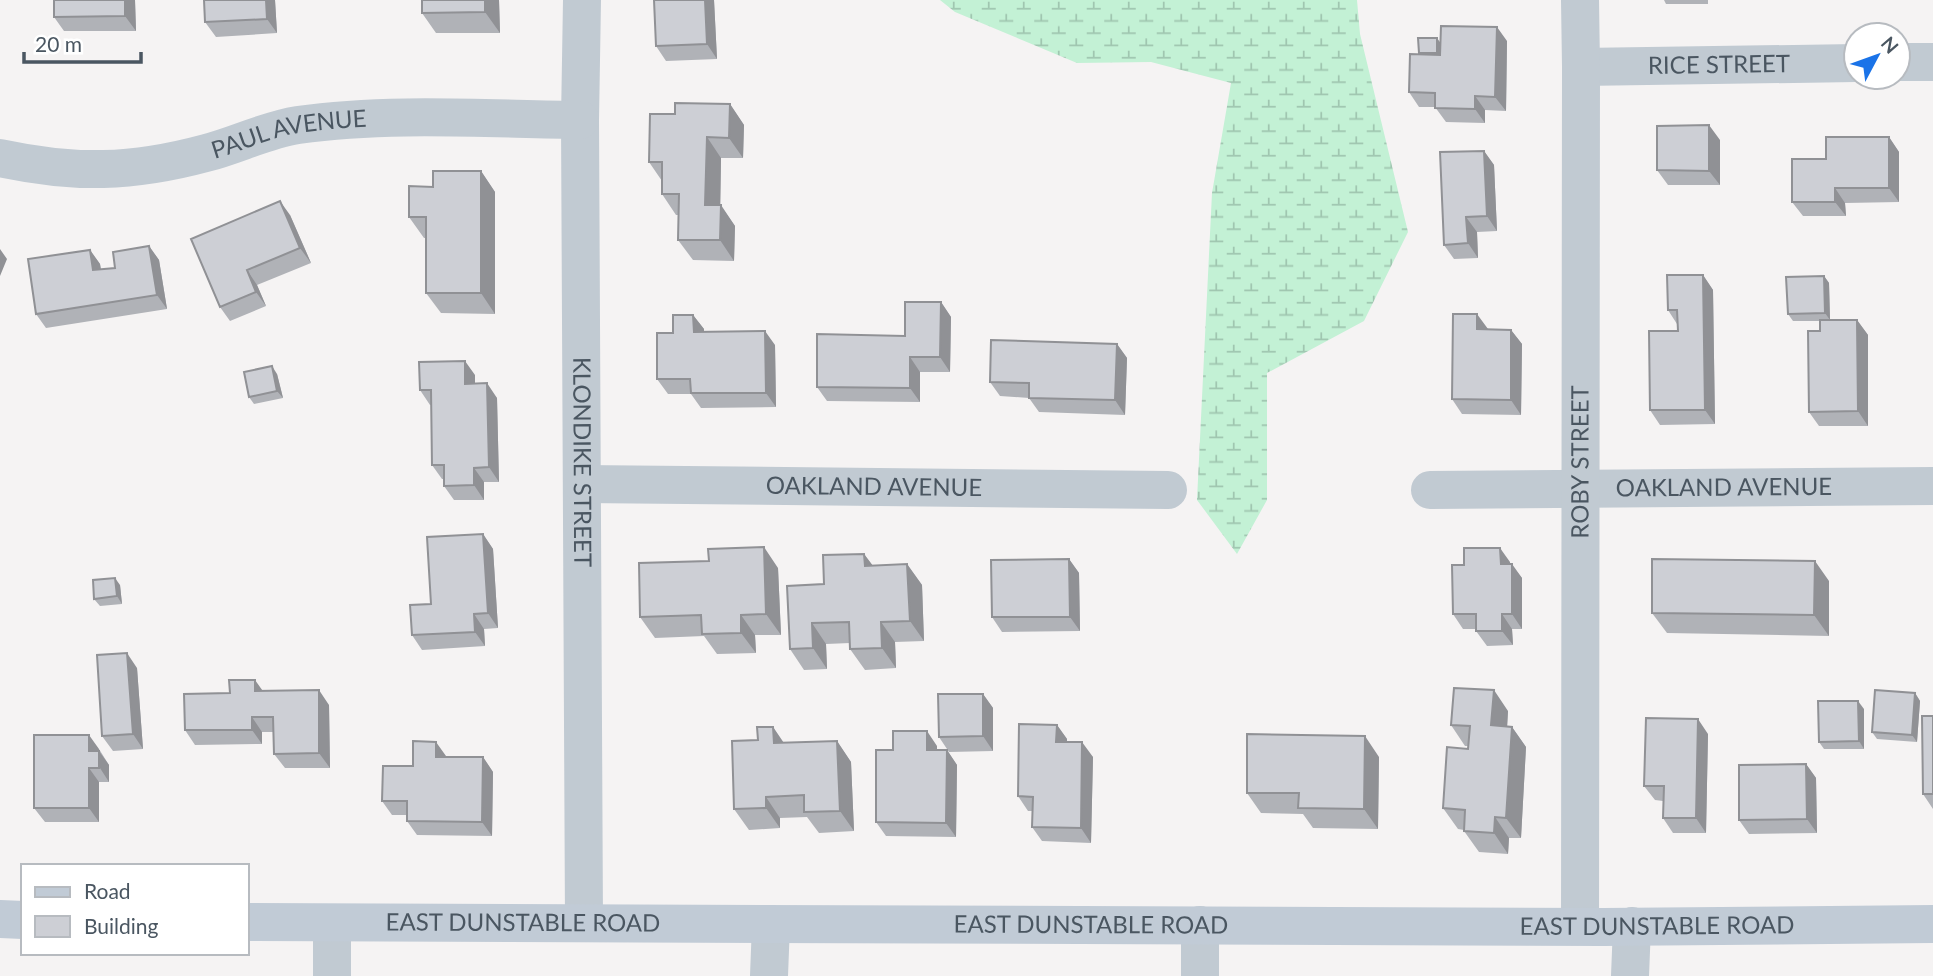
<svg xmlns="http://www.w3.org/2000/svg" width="1933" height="976" font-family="Lato,sans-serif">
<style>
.wetland{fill:url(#wetland-marsh)}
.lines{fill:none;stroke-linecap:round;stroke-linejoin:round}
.street{stroke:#c1cad2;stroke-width:38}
.secondary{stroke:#c1cbd6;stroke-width:38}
.wall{fill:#b0b2b7}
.shaded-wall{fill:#909195}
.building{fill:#cdcfd5;stroke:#909195;stroke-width:2}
.labels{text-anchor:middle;stroke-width:5;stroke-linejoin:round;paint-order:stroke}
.street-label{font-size:24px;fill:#4a5661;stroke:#fff}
</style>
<defs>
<pattern id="wetland-marsh" width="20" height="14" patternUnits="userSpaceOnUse" patternTransform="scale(1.75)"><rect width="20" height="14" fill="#c3f1d5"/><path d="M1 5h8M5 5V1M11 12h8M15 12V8" fill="none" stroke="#a0c6b0"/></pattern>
</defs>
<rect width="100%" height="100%" fill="#f5f3f3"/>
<!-- wetland -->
<path class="wetland" d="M940,0H1357L1360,34L1408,232L1364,321L1267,373V500L1237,554L1197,500L1212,193L1231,83L1151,62L1077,63L955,12Z"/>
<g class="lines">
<!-- street -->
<g class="street">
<path id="s1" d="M582,0L580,120L584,923"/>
<path d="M1898,62H1933"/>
<path id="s2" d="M1581,67L1856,63"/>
<path id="s3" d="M0,158C75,174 132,173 206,153C237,145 266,130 298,125C389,112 488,119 580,120"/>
<path id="s4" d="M582,484L1168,490"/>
<path id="s5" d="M1430,490L1933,486"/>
<path d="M332,923V976"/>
<path d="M1200,925V976"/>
<path id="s6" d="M1580,926L1581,67L1580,0"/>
<path d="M769,976L771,924"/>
<path d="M1630,976L1632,926"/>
</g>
<!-- secondary -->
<g class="secondary">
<path d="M0,919L23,920"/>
<path id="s7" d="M247,922L1603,927L1933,924"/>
</g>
</g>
<!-- wall -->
<path class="wall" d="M135,0L136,31H64L54,17Z
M204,0H275L277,33L216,37L205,22Z
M499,0L500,33H436L422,13Z
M654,0H714L717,59L666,61L656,46Z
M1664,0H1708V4H1666Z
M1507,41L1506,111L1485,110V123L1446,122L1435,107H1419L1409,92L1420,55L1419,53L1441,43Z
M730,104L744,125L743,158H721L720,205L735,226L734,261L693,260L678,240L679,215H676L662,194V181L649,162L675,114Z
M1889,137L1899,152V202L1845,203L1846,216H1803L1792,202L1826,159Z
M1720,140V185H1668L1657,170Z
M1484,151L1494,165L1497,231L1477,232L1478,258L1454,259L1444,245Z
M481,171L495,192V314L441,313L426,293V238H424L409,217Z
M290,215L311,263L257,285L266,306L230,321L220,307L191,239Z
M149,246L159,260L167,309L46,328L36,314L90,250L100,264L101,269L115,268Z
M1703,275L1713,290L1715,424L1660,425L1650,410L1678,331L1677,324L1668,310Z
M1824,276L1829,283L1830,320H1857L1868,335V426H1819L1809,412L1820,331V321H1793L1788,314Z
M941,302L951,317L950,372H920V402L827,401L817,387L905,336Z
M693,315L704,329V332L775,345L776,407L701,408L691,394H668L657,379L673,333Z
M1488,329L1511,330L1522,344L1521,415L1462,414L1452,399Z
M1117,344L1127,358L1125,415L1039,412L1029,398L1000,396L990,382Z
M277,374L283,398L254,404L249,397Z
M475,375V384L497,398L499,482H484V500H454L444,486V479H442L432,465L431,405H430L420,390Z
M483,534L493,549L498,628L484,629L485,646L422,650L412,635Z
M864,554L873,566L907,564L922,585L924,641L895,642L896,668L865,670L850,649V643L826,644L827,669L804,670L790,649L824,584Z
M1069,559L1079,573L1080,631L1002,632L992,617Z
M1510,562V564L1522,578V629H1512L1513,645L1487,646L1476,631V629H1463L1453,614Z
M778,568L781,635H755L756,653L717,654L704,636L655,638L640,617Z
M1829,581V636L1667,633L1652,613Z
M120,585L122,604L100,606L94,599Z
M137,668L143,749L113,751L102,736Z
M262,690L329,705L330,768H285L274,754V732H262V744L195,745L185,730L230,693Z
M1915,693L1920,701L1917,742L1877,739L1872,732Z
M983,694L993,708V751L949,752L939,737Z
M1864,709V749H1824L1819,742Z
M1508,711L1507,727H1512L1526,747L1521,838H1509L1508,854L1479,852L1464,831V830L1458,829L1443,808L1468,749V746H1465L1451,725Z
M1933,716V809L1923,794Z
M1057,725L1067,739V742L1093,757L1091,843L1042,841L1032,827V811H1028L1018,796Z
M773,727L784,743L837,741L851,762L854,831L819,833L807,817L780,818V828L749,830L734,809L758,740Z
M1708,734L1706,833H1673L1663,818V801L1655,800L1644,786Z
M937,746V750H947L957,765L956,837L886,836L876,822L893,750Z
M99,749L109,765V782H99V822H45L34,808Z
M446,756L483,757L493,772L492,836L417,835L407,821V815H392L382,801L413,766Z
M1379,757L1378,829L1313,828L1303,814L1261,813L1247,793Z
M1806,764L1816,778L1817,833L1749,834L1739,820Z"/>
<!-- shaded-wall -->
<path class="shaded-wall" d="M125,0H135L136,31L125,16Z
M266,0H275L277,33L267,19Z
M485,0H499L500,33L485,12Z
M705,0H714L717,59L707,44Z
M1497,27L1507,41L1506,111L1495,97Z
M1437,38L1442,45L1443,61L1437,53Z
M1475,96L1485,110V123L1475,109Z
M730,104L744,125L743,158L729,138Z
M1709,125L1720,140V185L1709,171Z
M707,137L721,158L720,226L705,205Z
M1889,137L1899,152V202L1889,188Z
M1484,151L1494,165L1497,231L1487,216Z
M481,171L495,192V314L481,293Z
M1835,188L1845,203L1846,216L1835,202Z
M280,201L290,215L311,263L300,248Z
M721,205L735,226L734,261L720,240Z
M1466,217L1477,232L1478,258L1468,243Z
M149,246L159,260L167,309L157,295Z
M0,249L7,259L0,276Z
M90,250L100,264L103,285L93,270Z
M247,270L257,285L266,306L256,292Z
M1703,275L1713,290L1715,424L1705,410Z
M1824,276L1829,283L1830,320L1825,313Z
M941,302L951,317L950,372L940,357Z
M1477,314L1488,329H1477Z
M693,315L704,329V346L694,332Z
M1857,320L1868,335V426L1858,411Z
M1511,330L1522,344L1521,415L1511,400Z
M765,331L775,345L776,407L766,393Z
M1117,344L1127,358L1125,415L1115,400Z
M910,357L920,372V402L910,388Z
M465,361L475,375V399L465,384Z
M272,366L277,374L283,398L277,391Z
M487,383L497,398L499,482L489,467Z
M474,468L484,482V500L474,485Z
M483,534L493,549L498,628L488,613Z
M764,547L778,568L781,635L766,614Z
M1500,548L1510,562L1511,579L1501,564Z
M864,554L879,574L865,566Z
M1069,559L1079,573L1080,631L1070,617Z
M1815,561L1829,581V636L1814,615Z
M907,564L922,585L924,641L910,621Z
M1512,564L1522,578V629L1512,614Z
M115,578L120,585L122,604L117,596Z
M474,614L484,629L485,646L475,632Z
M1502,614L1512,629L1513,645L1502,631Z
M741,615L755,635L756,653L741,633Z
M881,622L895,642L896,668L882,648Z
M812,623L826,644L827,669L813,648Z
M127,653L137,668L143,749L133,734Z
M255,680L265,694L255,691Z
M319,690L329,705L330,768L319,753Z
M1494,690L1508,711L1506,746L1491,725Z
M1915,693L1920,701L1917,742L1912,735Z
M983,694L993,708V751L983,736Z
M1858,701L1864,709V749L1859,741Z
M252,717L262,732V744L252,730Z
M1698,719L1708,734L1706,833L1696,818Z
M1057,725L1067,739V757L1056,742Z
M773,727L787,748L774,743Z
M1512,727L1526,747L1521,838L1506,818Z
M927,731L937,746V764L927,750Z
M89,735L99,749V755V751L109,765V782L89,751Z
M1365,736L1379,757L1378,829L1364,809Z
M837,741L851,762L854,831L840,811Z
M436,742L446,756V771L436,757Z
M1082,742L1093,757L1091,843L1081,828Z
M947,750L957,765L956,837L946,823Z
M483,757L493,772L492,836L482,822Z
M1806,764L1816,778L1817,833L1807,819Z
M89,768L99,782V822L89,808Z
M766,797L780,818V828L766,808Z
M1495,817L1509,838L1508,854L1494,833Z"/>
<!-- building -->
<path class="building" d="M54,0H125V16L54,17Z
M204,0H266L267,19L205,22Z
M422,0H485V12L422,13Z
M654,0H705L707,44L656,46Z
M1441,26L1497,27L1495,97L1475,96V109L1435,108V93L1409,92L1410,54L1440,55Z
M1418,38H1437V53H1419Z
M675,103L730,104L729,138L707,137L705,205H721L720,240H678L679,194H662V162H649L650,114H675Z
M1709,125V171L1657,170V126Z
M1826,137H1889V188H1835V202H1792V159H1826Z
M1484,151L1487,216L1466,217L1468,243L1444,245L1440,152Z
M433,171H481V293H426V217H409V186L433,187Z
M280,201L300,248L247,270L256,292L220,307L191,239Z
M149,246L157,295L36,314L28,259L90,250L93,270L115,268L113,252Z
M1667,275H1703L1705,410H1650L1649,331H1678L1677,310H1668Z
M1824,276L1825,313L1788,314L1786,277Z
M905,302H941L940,357H910V388L817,387V334L905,336Z
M1453,314H1477V329L1511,330V400L1452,399Z
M673,315H693L694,332L765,331L766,393H691L690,379H657V333H673Z
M1820,320H1857L1858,411L1809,412L1808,331H1820Z
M991,340L1117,344L1115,400L1029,398V383L990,382Z
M465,361V384L487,383L489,467L474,468V485L444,486V465H432L431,390H420L419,362Z
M272,366L277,391L249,397L244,372Z
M483,534L488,613L474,614L475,632L412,635L410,605L431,604L427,537Z
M764,547L766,614L741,615V633L702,634L701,615L640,617L639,563L709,561L708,549Z
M1464,548H1500L1501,564H1512V614H1502V631H1476V614H1453L1452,565H1464Z
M864,554L865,566L907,564L910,621L881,622L882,648L850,649L849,622L812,623L813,648L790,649L787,586L824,584L823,555Z
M1069,559L1070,617H992L991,560Z
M1652,559L1815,561L1814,615L1652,613Z
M115,578L117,596L94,599L93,580Z
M127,653L133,734L102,736L97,655Z
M229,680H255V691L319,690V753L274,754L273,717H252V730H185L184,694L230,693Z
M1454,688L1494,690L1491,725L1512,727L1506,818L1495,817L1494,833L1464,831L1465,810L1443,808L1447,747L1468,749L1470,726L1451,725Z
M1875,690L1915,693L1912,735L1872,732Z
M938,694H983V736L939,737Z
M1818,701H1858L1859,741L1819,742Z
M1922,716H1933V794H1923Z
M1646,718L1698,719L1696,818H1663L1664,786H1644Z
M1019,724L1057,725L1056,742H1082L1081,828L1032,827L1033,797L1018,796Z
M757,727H773L774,743L837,741L840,811L804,812V795L766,797V808L734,809L732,741L758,740Z
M893,731H927V750H947L946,823L876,822V750H893Z
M1247,734L1365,736L1364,809L1298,808L1299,793H1247Z
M34,735H89V751H99V768H89V808H34Z
M413,741L436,742V757H483L482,822L407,821V801H382L383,766H413Z
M1806,764L1807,819L1739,820V765Z"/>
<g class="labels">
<!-- street labels -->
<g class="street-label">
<text dy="8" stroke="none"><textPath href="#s2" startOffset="138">RICE STREET</textPath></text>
<text dy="8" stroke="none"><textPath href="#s3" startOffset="294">PAUL AVENUE</textPath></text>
<text dy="8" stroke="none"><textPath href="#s1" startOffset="462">KLONDIKE STREET</textPath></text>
<text dy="8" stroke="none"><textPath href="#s6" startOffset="464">ROBY STREET</textPath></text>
<text dy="8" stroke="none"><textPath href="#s4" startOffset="292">OAKLAND AVENUE</textPath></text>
<text dy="8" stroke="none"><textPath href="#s5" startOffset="294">OAKLAND AVENUE</textPath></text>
<text dy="8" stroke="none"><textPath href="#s7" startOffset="276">EAST DUNSTABLE ROAD</textPath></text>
<text dy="8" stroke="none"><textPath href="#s7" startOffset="844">EAST DUNSTABLE ROAD</textPath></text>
<text dy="8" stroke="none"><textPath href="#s7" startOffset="1410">EAST DUNSTABLE ROAD</textPath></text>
</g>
</g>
<!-- legend -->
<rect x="21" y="864" width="228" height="91" fill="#ffffff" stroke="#b7bbc0" stroke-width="2"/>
<rect x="35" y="887" width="35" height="10" fill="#c1cbd6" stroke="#b7bbc0" stroke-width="2"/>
<text x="84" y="899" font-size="21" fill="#4a5661">Road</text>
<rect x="35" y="916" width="35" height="21" fill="#cdcfd5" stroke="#b7bbc0" stroke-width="2"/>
<text x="84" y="934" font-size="21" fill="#4a5661">Building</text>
<!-- north arrow -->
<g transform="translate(1877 56) rotate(49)"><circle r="33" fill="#ffffff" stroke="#b7bbc0" stroke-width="2"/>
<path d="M0-5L12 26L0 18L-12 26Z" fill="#1a73e8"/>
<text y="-10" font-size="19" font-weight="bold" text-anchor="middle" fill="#4a5661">N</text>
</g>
<!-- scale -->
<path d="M24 52v10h117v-10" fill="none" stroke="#4a5661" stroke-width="3.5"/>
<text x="35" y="52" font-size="21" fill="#4a5661" stroke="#ffffff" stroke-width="5" paint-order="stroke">20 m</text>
</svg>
